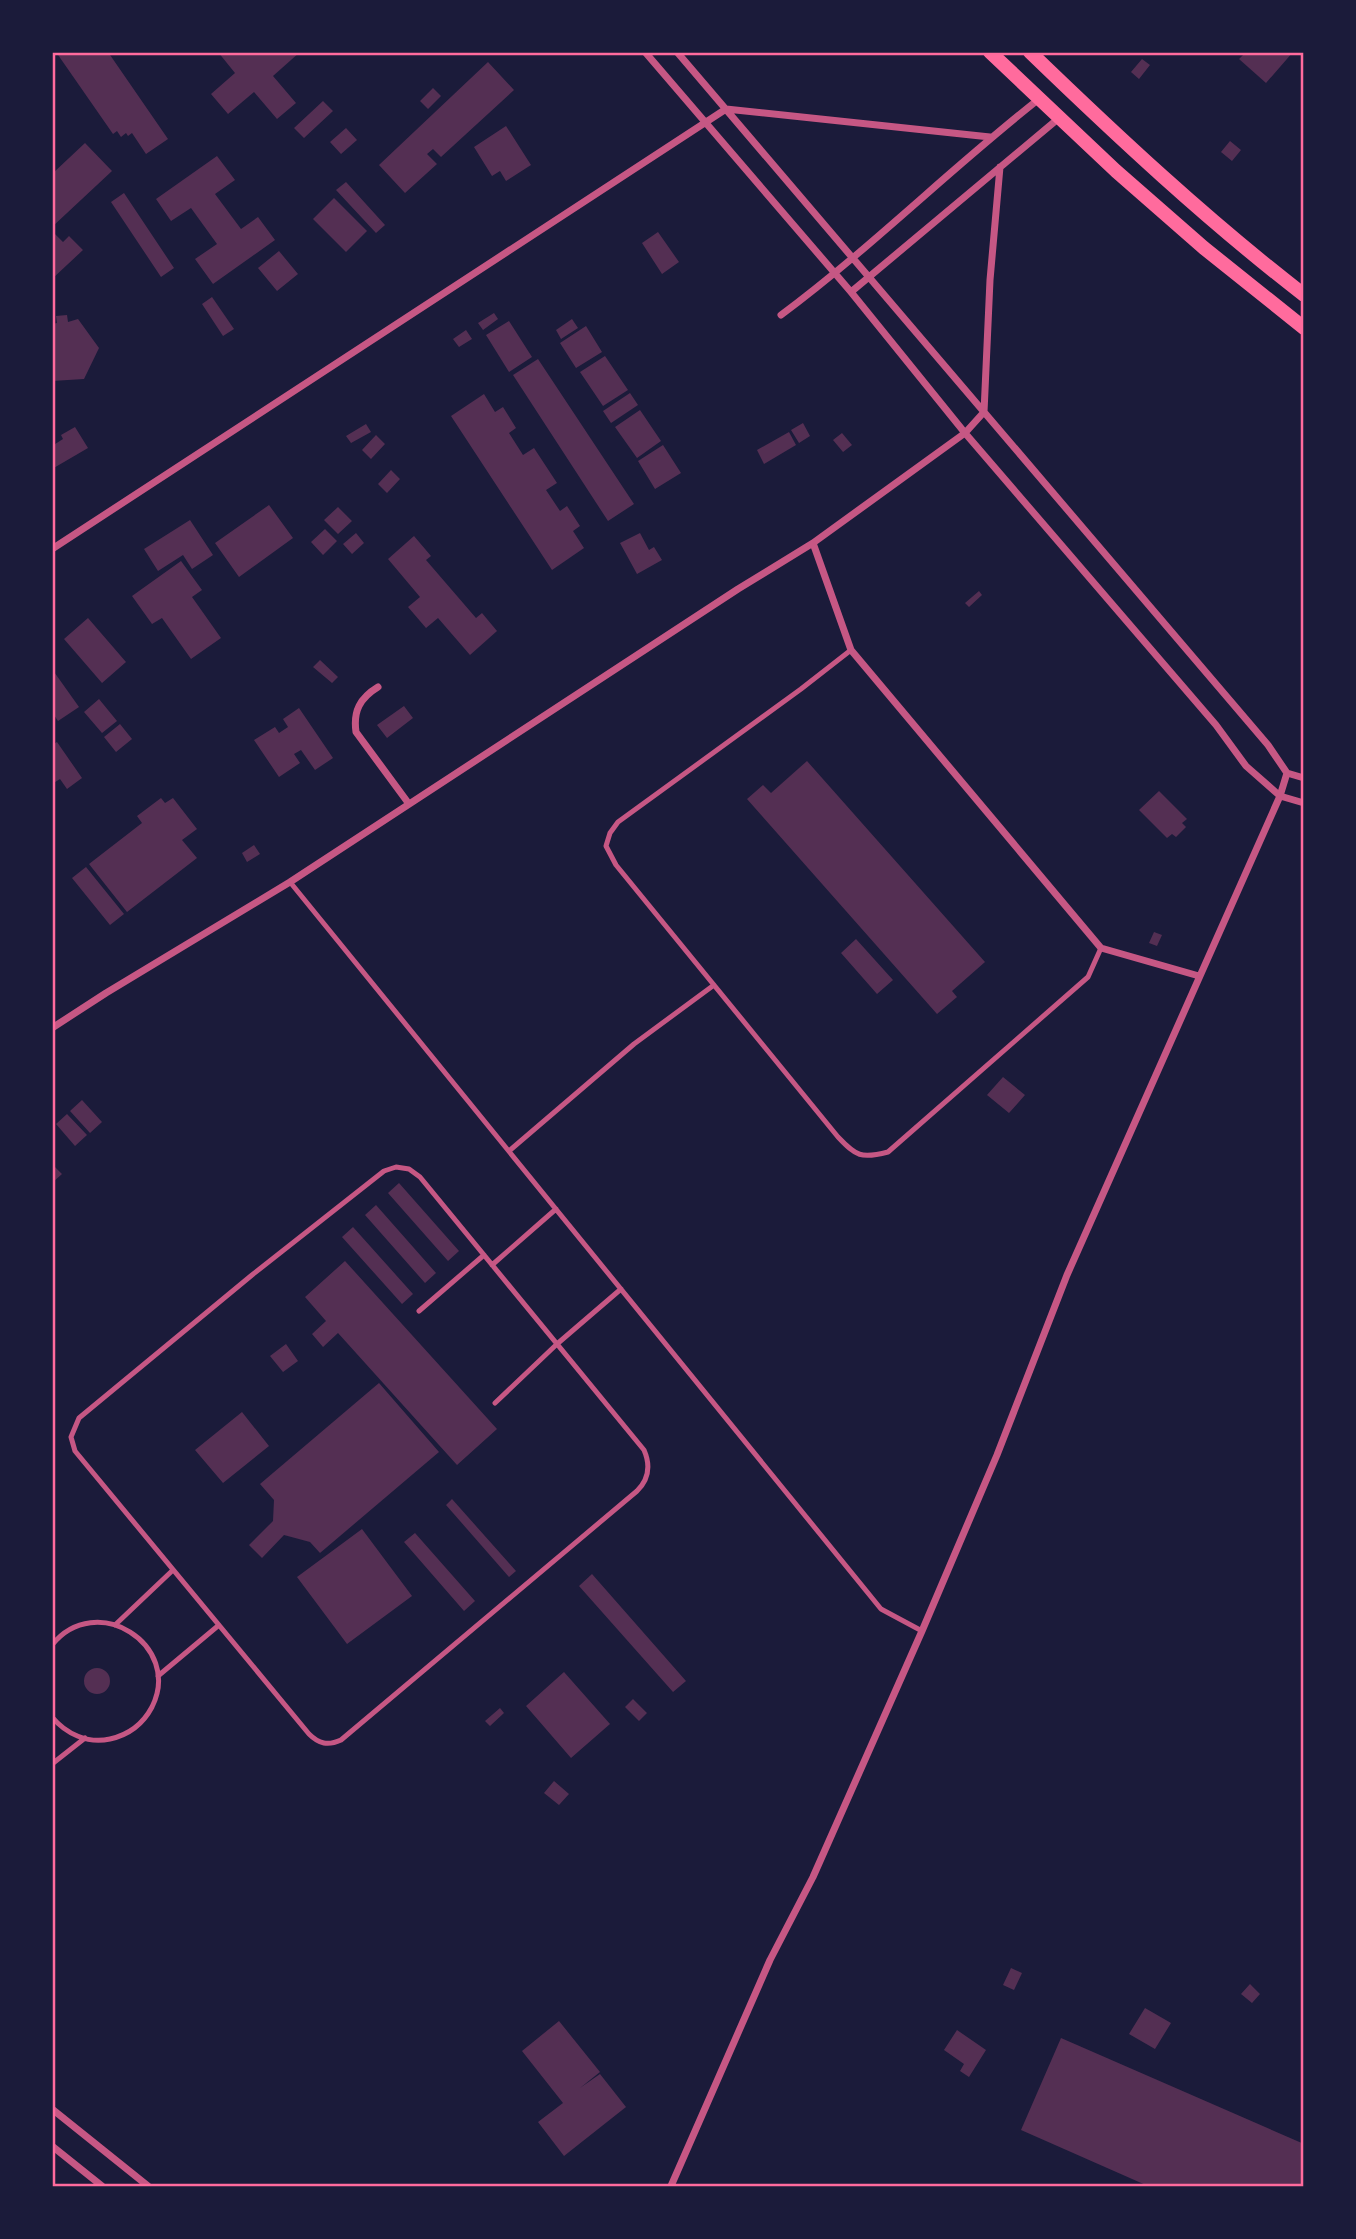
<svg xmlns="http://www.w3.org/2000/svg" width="1356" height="2239" font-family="Manrope,sans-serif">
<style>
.building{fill:#542f53}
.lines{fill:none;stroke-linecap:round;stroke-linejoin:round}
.service{stroke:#c65784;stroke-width:5}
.minor{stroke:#c65784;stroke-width:7}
.secondary{stroke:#ff6b9d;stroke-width:14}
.neatline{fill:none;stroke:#ff6b9d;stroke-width:2.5}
</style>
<rect width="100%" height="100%" fill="#1b1b3a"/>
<!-- building -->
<path class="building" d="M56,52H108L168,139L146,154L132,133L128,136L126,133L121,137L117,131L113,134Z
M218,52H254L256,55L259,52H300L273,76L296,103L277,119L254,92L228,114L211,94L235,73Z
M1242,52H1293L1266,83L1239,59L1244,54Z
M1142,59L1150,65L1139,79L1131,72Z
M488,62L514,90L441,157L433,149L427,154L437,164L405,193L379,165Z
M433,88L441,96L428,109L420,101Z
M323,101L333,111L304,138L294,128Z
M506,126L531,165L506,181L500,171L492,176L474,147Z
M346,128L357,140L341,154L330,142Z
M1230,141L1241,150L1232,161L1221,152Z
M85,143L112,171L52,227V174Z
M217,156L235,180L215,194L241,229L258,217L275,240L213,284L195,259L217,244L191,208L171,221L156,199Z
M346,182L385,225L376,233L336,190Z
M124,193L174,268L161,277L111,202Z
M334,198L367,231L346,252L313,219Z
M52,231L63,242L69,236L83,250L52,279Z
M658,232L679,262L662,274L642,243Z
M279,251L298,274L277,291L258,268Z
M212,297L234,329L223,336L202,304Z
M494,313L498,319L483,330L478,323Z
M67,315L68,322L78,319L99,348L84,379L52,381V324L57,323L56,316Z
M572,319L578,328L561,339L556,330Z
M509,321L532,357L509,372L486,335Z
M586,326L602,352L576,368L560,343Z
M466,330L472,339L459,347L453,339Z
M605,356L628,390L603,406L580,372Z
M538,359L634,504L608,521L513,375Z
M630,393L638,405L611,423L603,411Z
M484,394L495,412L503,407L516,428L509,433L523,455L534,448L557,483L546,490L560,511L567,506L580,526L573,531L584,548L552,570L451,416Z
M640,410L661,441L637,458L615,427Z
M803,423L810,436L799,443L791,430Z
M366,424L371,432L351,443L346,436Z
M75,427L88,448L52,469V446L63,439L61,435Z
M789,432L796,445L764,464L757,450Z
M842,433L852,445L843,452L833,440Z
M376,435L385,444L371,459L362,450Z
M663,445L681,473L655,489L638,461Z
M391,470L400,479L387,493L378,484Z
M269,505L293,538L239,577L215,543Z
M338,507L352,521L338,534L324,520Z
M190,520L213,555L192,569L183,555L158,571L144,549Z
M325,529L337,541L323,555L311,542Z
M356,533L364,543L352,554L343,544Z
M640,533L649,550L654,547L662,560L637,574L620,543Z
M414,536L431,556L426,560L476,618L482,613L497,631L470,655L438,618L426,628L408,607L420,597L388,559Z
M181,561L202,590L192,597L221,638L191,659L162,618L152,624L132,596Z
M979,591L982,595L969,607L965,603Z
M88,618L126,662L102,683L64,639Z
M320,660L338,677L332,683L313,667Z
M52,669L79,707L58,721L52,712Z
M99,699L117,721L102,733L84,712Z
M404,706L413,718L387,738L377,725Z
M299,708L333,758L315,770L301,750L294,754L300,763L279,777L254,740L275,727L279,733L288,727L283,719Z
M120,724L132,739L116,752L104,737Z
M57,742L82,778L67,789L60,779L52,784V745Z
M807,761L985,962L952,991L957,997L937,1014L747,799L763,785L771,793Z
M1159,791L1187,819L1182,823L1186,827L1176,837L1172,834L1167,838L1139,810Z
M161,798L165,803L173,798L197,829L182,840L197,858L127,912L89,864L142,823L137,816Z
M254,845L260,854L247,862L242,853Z
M86,867L124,914L110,925L72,878Z
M1154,932L1162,935L1157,946L1149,943Z
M856,939L893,980L877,994L841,953Z
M1003,1077L1025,1095L1009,1113L987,1095Z
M82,1100L102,1122L90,1133L70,1111Z
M67,1114L87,1135L75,1146L56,1124Z
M52,1164L62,1174L52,1183Z
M399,1183L459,1251L448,1261L388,1193Z
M376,1205L436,1273L425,1283L365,1215Z
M353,1227L413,1294L402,1304L342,1237Z
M345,1261L497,1429L457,1465L338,1333L323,1347L312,1334L326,1321L305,1297Z
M286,1344L298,1361L283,1372L270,1356Z
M379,1383L439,1452L320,1553L310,1542L284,1535L262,1558L249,1545L273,1521L274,1500L260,1484Z
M242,1412L269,1446L223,1483L195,1450Z
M452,1499L516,1571L509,1577L446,1505Z
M362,1529L412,1596L347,1644L297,1577Z
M415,1533L475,1601L464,1611L404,1542Z
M592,1574L686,1681L673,1692L579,1586Z
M84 1681a13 13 0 1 1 26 0a13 13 0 1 1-26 0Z
M564,1672L610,1724L571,1758L526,1706Z
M633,1699L647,1713L639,1721L625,1707Z
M500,1708L504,1713L490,1726L485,1721Z
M554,1781L569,1794L559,1805L544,1793Z
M1011,1968L1022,1973L1014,1990L1003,1985Z
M1250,1984L1260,1994L1252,2003L1241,1994Z
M1145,2008L1171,2023L1155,2049L1129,2034Z
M559,2021L600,2072L580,2088L600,2074L626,2107L564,2156L538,2122L563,2103L522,2051Z
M957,2030L986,2050L969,2077L960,2071L964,2064L944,2050Z
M1061,2038L1304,2144V2186H1148L1021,2130Z"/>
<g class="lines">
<!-- service -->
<path class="service" d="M851,650L801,689L618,822L610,833L606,846L616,865L838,1137C856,1156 861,1159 888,1152L1088,977L1101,948
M290,882L881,1609L922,1631
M509,1151L634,1044L714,985
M396,1167L409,1169L420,1177L644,1450C651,1466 649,1479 637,1491L341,1740C328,1746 319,1744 309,1734L75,1451L71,1437L79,1418L252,1275L384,1171Z
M492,1265L556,1209
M419,1311L484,1255
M495,1403L557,1344L621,1289
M115,1625L173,1570
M52,1645C96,1590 183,1645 152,1707C143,1724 128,1735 110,1739C88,1744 66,1734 52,1717
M158,1676L219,1625
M52,1764L85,1738"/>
<!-- minor -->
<path class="minor" d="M645,52L851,292L965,433L1216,725L1246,766L1280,796L1304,803
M677,52L1268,745L1287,773L1304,778
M851,292L1059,118
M781,315C871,248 951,168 1039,99
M813,543L851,650L1101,948L1199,976
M52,549L726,109L990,137
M378,687C360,698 353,711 356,732L409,804
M52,1028L106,993L290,882L738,589L813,543L965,433L984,412L990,280L1000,167
M52,2109L148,2186
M52,2146L102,2186
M671,2186L770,1960L813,1877L922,1631L997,1455L1067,1275L1280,796L1287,773"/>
<!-- secondary -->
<path class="secondary" d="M990,52L1116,171L1204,248L1304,328
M1030,52C1118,137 1207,220 1304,295"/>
</g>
<!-- border -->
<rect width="1356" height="2239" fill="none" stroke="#1b1b3a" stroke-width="108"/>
<rect x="54" y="54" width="1248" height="2131" class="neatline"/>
</svg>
